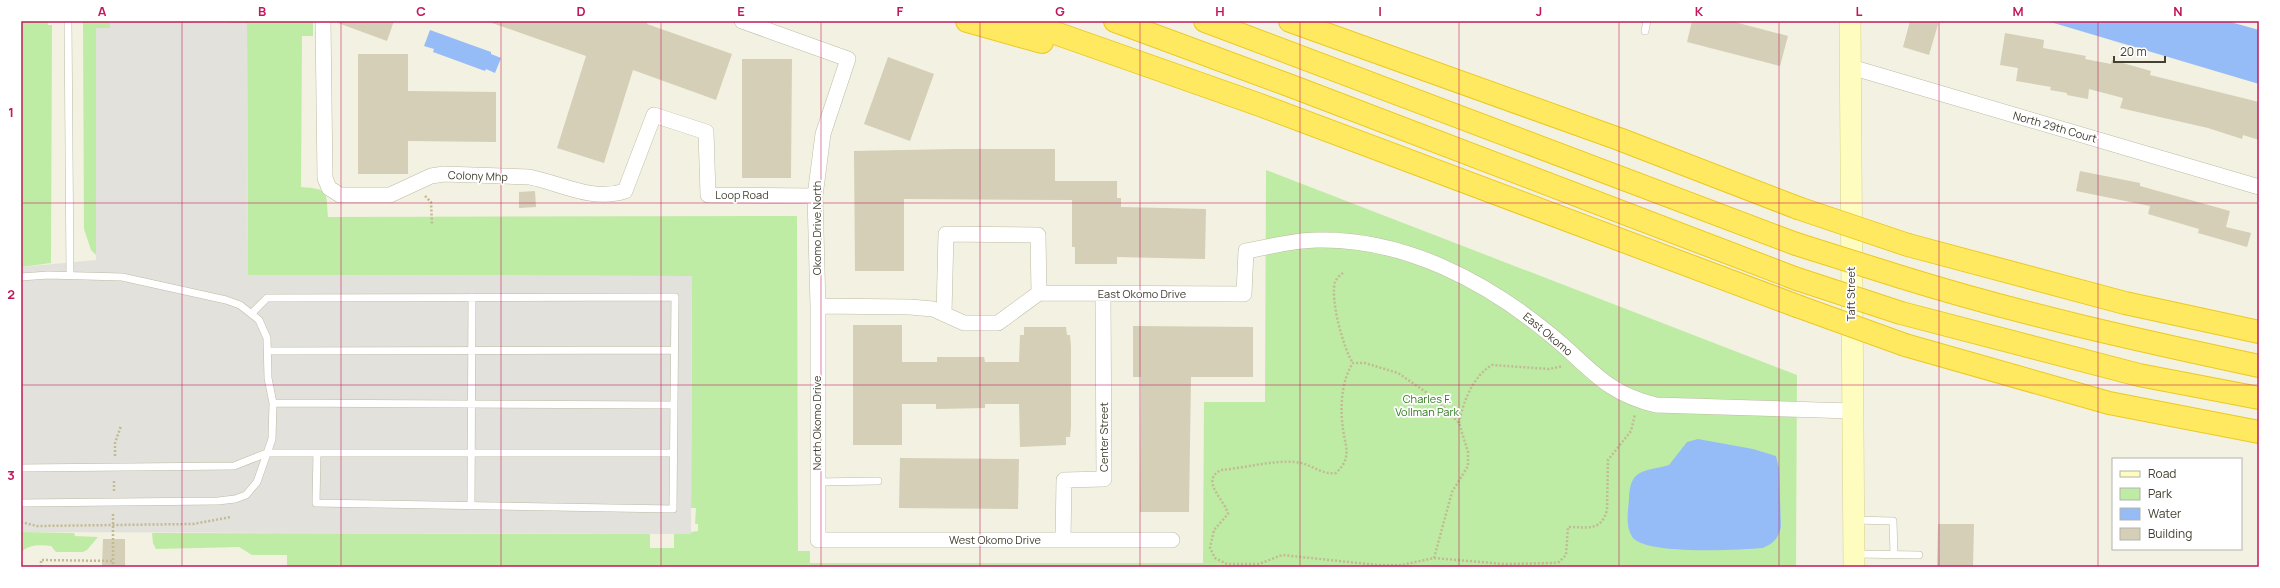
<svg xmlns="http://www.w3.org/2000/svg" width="2280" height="588" font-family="Manrope,sans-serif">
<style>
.green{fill:#beeca5}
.parking{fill:#e2e1db}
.water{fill:#96bcf7}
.building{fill:#d4cfb6}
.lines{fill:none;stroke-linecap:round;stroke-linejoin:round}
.lane-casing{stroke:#bebba4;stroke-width:8}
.street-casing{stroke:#bebba4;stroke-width:16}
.secondary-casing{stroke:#d7d28c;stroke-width:22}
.highway-casing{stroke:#ecc922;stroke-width:24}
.path{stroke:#c2ba93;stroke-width:2.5;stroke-dasharray:2 2;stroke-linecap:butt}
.lane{stroke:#fff;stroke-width:7}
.street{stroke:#fff;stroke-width:15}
.secondary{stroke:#fffcbf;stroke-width:21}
.highway{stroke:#ffe960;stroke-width:22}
.highway-bridge-casing{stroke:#ecc922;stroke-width:24;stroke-linecap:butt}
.highway-bridge{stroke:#ffe960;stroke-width:22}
.grid{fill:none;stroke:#c2185b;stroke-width:1;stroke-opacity:0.55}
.labels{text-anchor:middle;stroke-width:3.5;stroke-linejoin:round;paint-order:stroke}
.street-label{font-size:11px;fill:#444132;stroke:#fff}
.park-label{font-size:11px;fill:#317a20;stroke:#fff}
.neatline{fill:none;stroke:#c2185b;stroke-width:1.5}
.grid-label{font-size:13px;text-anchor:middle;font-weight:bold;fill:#c2185b}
</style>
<rect width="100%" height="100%" fill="#f3f1e1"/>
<!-- green -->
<path class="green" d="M21,21H48V25H52L51,263L21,267Z
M83,21H110V28H96V255L91,250L84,229Z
M229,21H313V36H302L301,187C329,189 326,191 328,217L797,216L798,551H810V563H1203L1204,402H1265L1266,170L1797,375L1796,567H287V555H252L239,547L156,549L153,543L152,533L650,534V548H674V534H691V532L698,531V524H695L696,508H691L692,276L248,275L247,23H229Z
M21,532L74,533L75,536L98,537L87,550L83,552H56L51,546C41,545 28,544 21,553Z"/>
<!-- parking -->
<path class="parking" d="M110,21L247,23L248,275L692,276L691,534L21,532V267L96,260V28H110Z"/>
<!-- water -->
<path class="water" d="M2047,21H2227L2259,30V84Z
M430,30L491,52V54L501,58L495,73L486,69L485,71L433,52L434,49L424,46Z
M1698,439L1753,449L1776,456L1779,468L1781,527C1778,539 1774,543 1763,548C1739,550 1648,555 1633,538C1625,527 1628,512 1629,499C1630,467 1645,472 1669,465L1687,442Z"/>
<!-- building -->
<path class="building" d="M338,21H394L387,41L338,23Z
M492,21H648L647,24L732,54L716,100L633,70L604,163L557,148L586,56L492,23Z
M1692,21H1731L1788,36L1780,66L1687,42Z
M1910,21H1939L1929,55L1903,47Z
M2005,33L2044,40L2043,48L2086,56L2085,59L2111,64L2112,60L2151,71L2150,75L2259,102V140L2243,135L2242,139L2208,128L2120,108L2123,98L2089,89L2088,99L2067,95V93L2050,90L2051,87L2016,81L2018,68L2000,65Z
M358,54H408V91L496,92V142L408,141V174H358Z
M888,57L934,74L910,141L864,124Z
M742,59H792L791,178H742Z
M954,149H1055V181H1117V198H1121V207L1206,209L1205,259L1117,257V264H1075V247H1072V200L904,199V271H855L854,151Z
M2080,171L2140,183V186L2230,211L2226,227L2251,233L2247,247L2198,233L2199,229L2148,214L2150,206L2076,191Z
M535,191L536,207L519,208V192Z
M853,325H902V362H937V357H984L985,362H1019L1020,335H1024V327H1066L1067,335H1070L1071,347V426L1070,437H1066V445L1020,447L1019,404H985V408L936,409V404H902V445H853Z
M1133,326L1253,327V377H1191L1189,512H1140L1141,377H1133Z
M900,458L1019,459L1018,509L899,508Z
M1938,524H1974L1973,567H1937Z
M103,539H125V567H102Z"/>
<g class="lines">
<defs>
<path id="lane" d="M68,21L70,275
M1645,31L1647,21
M21,277L48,275L122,277L226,300L240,305L259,320L267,338L268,378L273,403L272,439L257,482L246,495L235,499L218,501L21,503
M252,313L267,298L675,297L673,509L316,503L317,453
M268,351L674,350
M273,403L674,405
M21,468L234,466L267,453H673
M817,482L878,481
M471,506L472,297
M1855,520L1893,521L1894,555
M1856,554L1919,555"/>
<path id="street" d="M323,21L325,178L329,188L340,195H390L431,176L444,174L529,177C561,183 592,202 625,191L654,115L706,132L708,195L815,196
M742,21L848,59L823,134L815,196L818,306V540H1172
M1851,67L2259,187
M818,306L910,307L933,309L964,323H998L1039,293L1244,294L1246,251C1269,247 1293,240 1317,240C1405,238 1487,282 1552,336C1590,367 1605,393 1656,405L1852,411
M944,314L946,234L1038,235L1039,293
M1063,540L1064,480L1104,479L1103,294"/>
<path id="secondary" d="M1850,21L1854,567"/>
<path id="highway" d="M967,21L1042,42
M1021,21L1260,105L1797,306
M1115,21L1291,86L1797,279
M1205,21L1796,244
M1290,21L1619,139L1798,208
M1908,245L2125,303L2259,332
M1901,277C2020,314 2137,340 2259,366
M1901,313L2139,375L2259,398
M1905,345L2109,403L2259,432"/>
</defs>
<!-- lane casing -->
<use href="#lane" class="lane-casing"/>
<!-- street casing -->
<use href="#street" class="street-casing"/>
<!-- secondary casing -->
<use href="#secondary" class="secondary-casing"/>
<!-- highway casing -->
<use href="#highway" class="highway-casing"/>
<!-- path -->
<path class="path" d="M425,196L431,202L432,224
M1343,273C1340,275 1337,278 1335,282C1330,299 1343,348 1353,363
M1459,423C1463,402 1473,376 1492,365L1549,369L1563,366
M115,456V443L121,426
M114,491V479
M21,522L37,526L193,524L231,517
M1434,558L1452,492L1468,466V452L1459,423L1436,399L1398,373L1365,363H1353C1341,381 1340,408 1343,429C1344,439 1348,448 1346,457C1345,463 1341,468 1336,473C1320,475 1311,463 1295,462C1273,460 1245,468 1221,470C1199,481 1226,501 1228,514L1214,530L1210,548L1215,558L1227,564H1259L1282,555L1377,565H1402L1434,558L1504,564L1553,563L1559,562L1566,555L1568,527C1587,527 1601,532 1607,510L1608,460L1631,431L1635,414
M113,564V514
M41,567V560L113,561"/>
<!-- lane -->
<use href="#lane" class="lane"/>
<!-- street -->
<use href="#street" class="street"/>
<!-- secondary -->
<use href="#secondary" class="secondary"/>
<!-- highway -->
<use href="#highway" class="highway"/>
<defs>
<path id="highway-bridge" d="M1798,208L1908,245
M1796,244L1901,277
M1797,279L1901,313
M1797,306L1905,345"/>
</defs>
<!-- highway-bridge casing -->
<use href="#highway-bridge" class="highway-bridge-casing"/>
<!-- highway-bridge -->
<use href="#highway-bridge" class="highway-bridge"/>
</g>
<!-- grid -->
<path class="grid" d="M182,21V567M341,21V567M501,21V567M661,21V567M821,21V567M980,21V567M1140,21V567M1300,21V567M1459,21V567M1619,21V567M1779,21V567M1939,21V567M2098,21V567M21,203H2259M21,385H2259"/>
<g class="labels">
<!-- street labels -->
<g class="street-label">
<text transform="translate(2055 127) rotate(16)" y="4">North 29th Court</text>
<text transform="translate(478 176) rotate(2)" y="4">Colony Mhp</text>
<text x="742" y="199">Loop Road</text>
<text transform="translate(817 228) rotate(-90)" y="4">Okomo Drive North</text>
<text x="1142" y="298">East Okomo Drive</text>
<text transform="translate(1851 294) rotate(-90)" y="4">Taft Street</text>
<text transform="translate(1548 334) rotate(40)" y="4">East Okomo</text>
<text transform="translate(817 423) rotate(-90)" y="4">North Okomo Drive</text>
<text transform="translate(1104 437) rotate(-90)" y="4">Center Street</text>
<text x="995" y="544">West Okomo Drive</text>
</g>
<!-- park labels -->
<g class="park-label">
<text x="1427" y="403">Charles F.<tspan x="1427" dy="13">Vollman Park</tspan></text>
</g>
</g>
<!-- border -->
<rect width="2280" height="588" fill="none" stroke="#ffffff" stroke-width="44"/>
<!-- legend -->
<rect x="2112" y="458" width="130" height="92" fill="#ffffff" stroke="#b4b3ad"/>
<rect x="2120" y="471" width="20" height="6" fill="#fffcbf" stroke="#b4b3ad"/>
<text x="2148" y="478" font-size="12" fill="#444132">Road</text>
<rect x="2120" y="488" width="20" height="12" fill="#beeca5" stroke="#b4b3ad"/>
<text x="2148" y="498" font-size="12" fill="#444132">Park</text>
<rect x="2120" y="508" width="20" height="12" fill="#96bcf7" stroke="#b4b3ad"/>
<text x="2148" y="518" font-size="12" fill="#444132">Water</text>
<rect x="2120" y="528" width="20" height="12" fill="#d4cfb6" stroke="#b4b3ad"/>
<text x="2148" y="538" font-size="12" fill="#444132">Building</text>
<!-- scale -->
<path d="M2114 56v6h51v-6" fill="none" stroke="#444132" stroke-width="2"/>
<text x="2120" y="56" font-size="12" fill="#444132" stroke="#ffffff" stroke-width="3" paint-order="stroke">20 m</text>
<rect x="22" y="22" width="2236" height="544" class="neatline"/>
<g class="grid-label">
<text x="102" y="16">A</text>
<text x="262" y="16">B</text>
<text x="421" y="16">C</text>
<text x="581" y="16">D</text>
<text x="741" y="16">E</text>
<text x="900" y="16">F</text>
<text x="1060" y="16">G</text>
<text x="1220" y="16">H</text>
<text x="1380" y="16">I</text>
<text x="1539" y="16">J</text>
<text x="1699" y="16">K</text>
<text x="1859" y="16">L</text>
<text x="2018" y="16">M</text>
<text x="2178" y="16">N</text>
<text x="11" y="117">1</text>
<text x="11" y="299">2</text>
<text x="11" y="480">3</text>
</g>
</svg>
